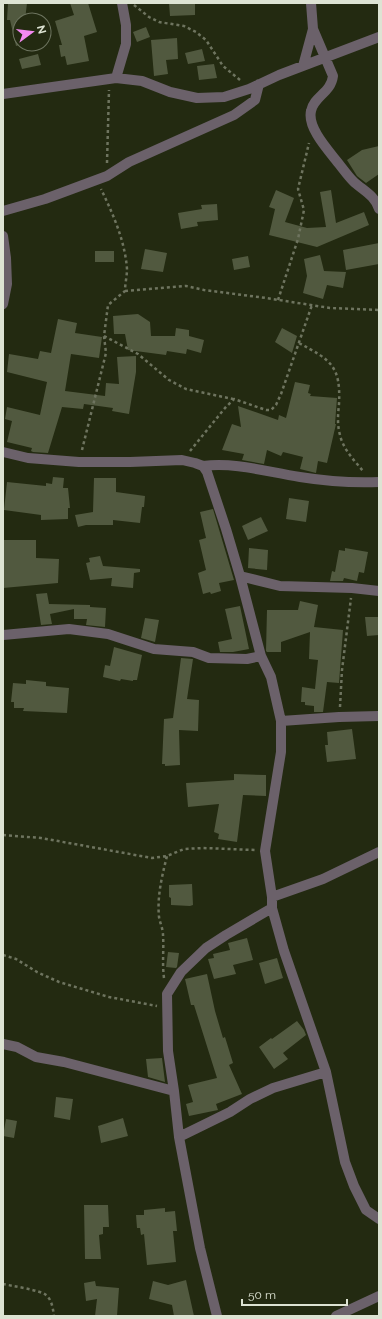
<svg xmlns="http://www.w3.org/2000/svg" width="382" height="1319" font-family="Raleway,sans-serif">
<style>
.building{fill:#51593f}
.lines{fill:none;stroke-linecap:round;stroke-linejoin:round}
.path{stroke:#6e745f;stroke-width:2.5;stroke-dasharray:3 3;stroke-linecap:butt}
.street{stroke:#6b616a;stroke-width:10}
</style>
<rect width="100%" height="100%" fill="#232a11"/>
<!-- building -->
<path class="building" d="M8,3H27L25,20H20V45L16,46L10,20H7Z
M70,3H88L97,32L84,36L89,61L67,65L65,56L61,57L59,45H62L55,21L74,15Z
M169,3H195V15L170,16Z
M146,27L150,37L137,42L133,32Z
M177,38L178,59L166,60L168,74L154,76L151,40Z
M202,49L205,61L188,64L185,53Z
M38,54L41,65L22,69L19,59Z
M214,64L217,78L199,80L197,66Z
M379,146V174L366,183L357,176L347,160L362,150Z
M276,190L294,198L285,222L307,228L326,227L320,192L331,190L336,223L364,212L369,225L317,247L269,235L275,209L269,207Z
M217,204L218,220L197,222L198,226L181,229L178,213L202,209L201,205Z
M379,243V264L346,270L343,250Z
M145,249L167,253L163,272L141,269Z
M95,251H114V262H95Z
M320,255L324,271L346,272L343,288L327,285L323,299L303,293L307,276L304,259Z
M248,256L250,267L234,270L232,259Z
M138,314L150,322L151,336H175L176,328L189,330V336L204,340L201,353L187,349L186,354L167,351L166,355L128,350L125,334H114L113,316Z
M58,319L77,323L75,333L102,337L99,358L71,354L65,391L105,396L106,383L119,384L117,357L136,356V372L129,414L112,411L113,408L84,404L83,409L62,407L48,453L33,452L31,451L32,448L7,442L12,421L5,419L7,407L40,415L47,382L7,372L9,354L38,359L40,351L51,353Z
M282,328L297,336L292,353L275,342Z
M295,382L310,385L308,393L311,394L310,396L337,398L335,424H336L327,463L318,461L316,473L300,469L303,457L283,452L281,456L267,450L264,464L242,460L244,454L222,450L232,424L241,427L238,406L278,420L279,415L286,418Z
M53,477L64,478L63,488H68L70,508H68V519L41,520V515L4,510L7,482L46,486V483L52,484Z
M94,478H116V492L145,496L144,507H142L140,523L113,520V525H86L78,527L75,515L93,512Z
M289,498L309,501L306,522L286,519Z
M213,509L234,580L219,583L221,591L211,594L210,592L203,594L198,573L206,570L199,540L206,538L200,512Z
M261,517L268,531L248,540L242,526Z
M4,540H36V558L59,559L58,583L3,588Z
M249,548L268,550L267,570L248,568Z
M345,548L368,552L364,573L359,572L357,581L344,578L343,581H330L332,571L335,572L339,550L345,551Z
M100,556L103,566L140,569V572L134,573L133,588L111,586L112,578L90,580L86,563L90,562L89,558Z
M47,593L49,604L90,605V607L106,608L105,627L86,625L87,619H74V609L50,614L52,624L41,625L36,594Z
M300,601L318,605L314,627L343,630L339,683L327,682L323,712H314V706L305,705V702H301L302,687L315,689L318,660L309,659L310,632L281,642V652H267L266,651L267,610H298Z
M240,606L249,649L233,652H220L218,642L232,639L225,609Z
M365,617H379V635L367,636Z
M145,618L159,620L155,642L141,638Z
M114,647L142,655L137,680H133V681L121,679L120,681L103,677L105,665L110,666Z
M181,658L193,659L187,699L199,700L198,731L179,730L180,765L165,766V764H162L164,719L173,718Z
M26,680L46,682V686L69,688L67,713L23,711L24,708H14V702H11L13,683L26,684Z
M352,729L356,759L327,762L325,745H328L327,732Z
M234,774L266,775V796L243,795L237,842L218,839L219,834L214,832L219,804L188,807L186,783L234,780Z
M192,884L193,905L190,906L171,905V898L169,897V885Z
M247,938L253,960L233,965L236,974L214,979L208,959L214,958L213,954L230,950L228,943Z
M168,952L179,953L177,967L176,968L166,967Z
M277,958L283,978L265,984L259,963Z
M207,974L215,1011L223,1038L225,1037L233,1063L229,1065L242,1094L216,1104L218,1110L189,1116L186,1104L193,1102L188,1085L217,1078L194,1005H191L185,979Z
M297,1021L304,1030L306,1035L283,1053L288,1059L274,1069L259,1047L271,1038L272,1039Z
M162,1058L165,1082L148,1077L146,1059Z
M56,1097L73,1099L70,1120L54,1117Z
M123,1118L128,1136L101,1143L98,1126Z
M6,1119L17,1121L14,1138L3,1136Z
M84,1205H108L109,1227H103V1234L99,1235L101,1259H85Z
M165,1208V1212L175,1211L177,1231H173L176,1262L147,1265L144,1234L141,1235L140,1228H137L136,1215H144V1210Z
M186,1280L194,1316H174L172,1305L149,1299L153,1281L168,1285Z
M95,1281L96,1286L119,1288L117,1316H95L97,1299L86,1301L84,1283Z"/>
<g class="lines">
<!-- path -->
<path class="path" d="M134,5L149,17L159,22L184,26L196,32L206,40L223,66L240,80
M107,163L109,90
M125,291L186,286L204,290L266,298L330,308L379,310
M278,300L298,239L304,210L298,189L309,143
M104,336L138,354L169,380L186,389L233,399
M299,343C330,360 341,365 339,404C338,414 337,424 340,435C343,449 354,460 363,471
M82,450L106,353L104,336L108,305L125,291C125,284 127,276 127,269C125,241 113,214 101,189
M190,451L225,408L234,399L266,410H271L276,405L281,394L312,305
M340,707L342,670L351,598
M3,835L41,838L152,858L167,856L184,849L203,848L255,850
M3,955L16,959L37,972L59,982L109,997L157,1006
M164,978C162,963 164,949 163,935C163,929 160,923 159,917C157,896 162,876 167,856
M3,1284C12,1286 40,1290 46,1295C52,1300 53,1309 54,1316"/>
<!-- street -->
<path class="street" d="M311,3L313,29L333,76C331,93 314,96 311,111C307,128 329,151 339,164C343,169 348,176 353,181C362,190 375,195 379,209
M303,66L313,29
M116,78L126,44V25L122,3
M3,94L116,78L142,81L170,92L197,98L224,97L249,89L279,75L379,37
M3,211L45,199L107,176L129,162L234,115L255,100L259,84
M3,236L6,258L7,284L3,304
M3,452L28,458L79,462H130L182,460L195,463L203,466L207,472L226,529L240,576L261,656L271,677L281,721V752L265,851L272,897V908L284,951L326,1072L345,1162L354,1186L366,1210L379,1219
M203,466C236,462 267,472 300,477C325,481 353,483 379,482
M240,576L280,586L352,588L379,591
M3,635L69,629L108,634L154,649L193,652L209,658L247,659L261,656
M281,721L339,717L379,716
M272,897L323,879L379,852
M3,1044L17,1047L36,1057L64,1062L174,1091
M179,1137L230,1112L250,1099L273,1088L326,1072
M217,1316L200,1248L179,1137L174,1091L168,1051L167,994L181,972L206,948L226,935L272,908
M336,1316L379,1296"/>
</g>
<!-- border -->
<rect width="382" height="1319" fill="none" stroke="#dde3d3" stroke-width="8"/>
<!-- north arrow -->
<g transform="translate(32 32) rotate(75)"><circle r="19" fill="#232a11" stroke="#6d745f"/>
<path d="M0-3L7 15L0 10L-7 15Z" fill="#f489f1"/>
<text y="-6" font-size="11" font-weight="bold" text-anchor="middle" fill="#dde3d3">N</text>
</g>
<!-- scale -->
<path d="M242 1299v6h105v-6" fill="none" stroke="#dde3d3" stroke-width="2"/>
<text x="248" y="1299" font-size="12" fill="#dde3d3" stroke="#232a11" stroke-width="3" paint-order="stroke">50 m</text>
</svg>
